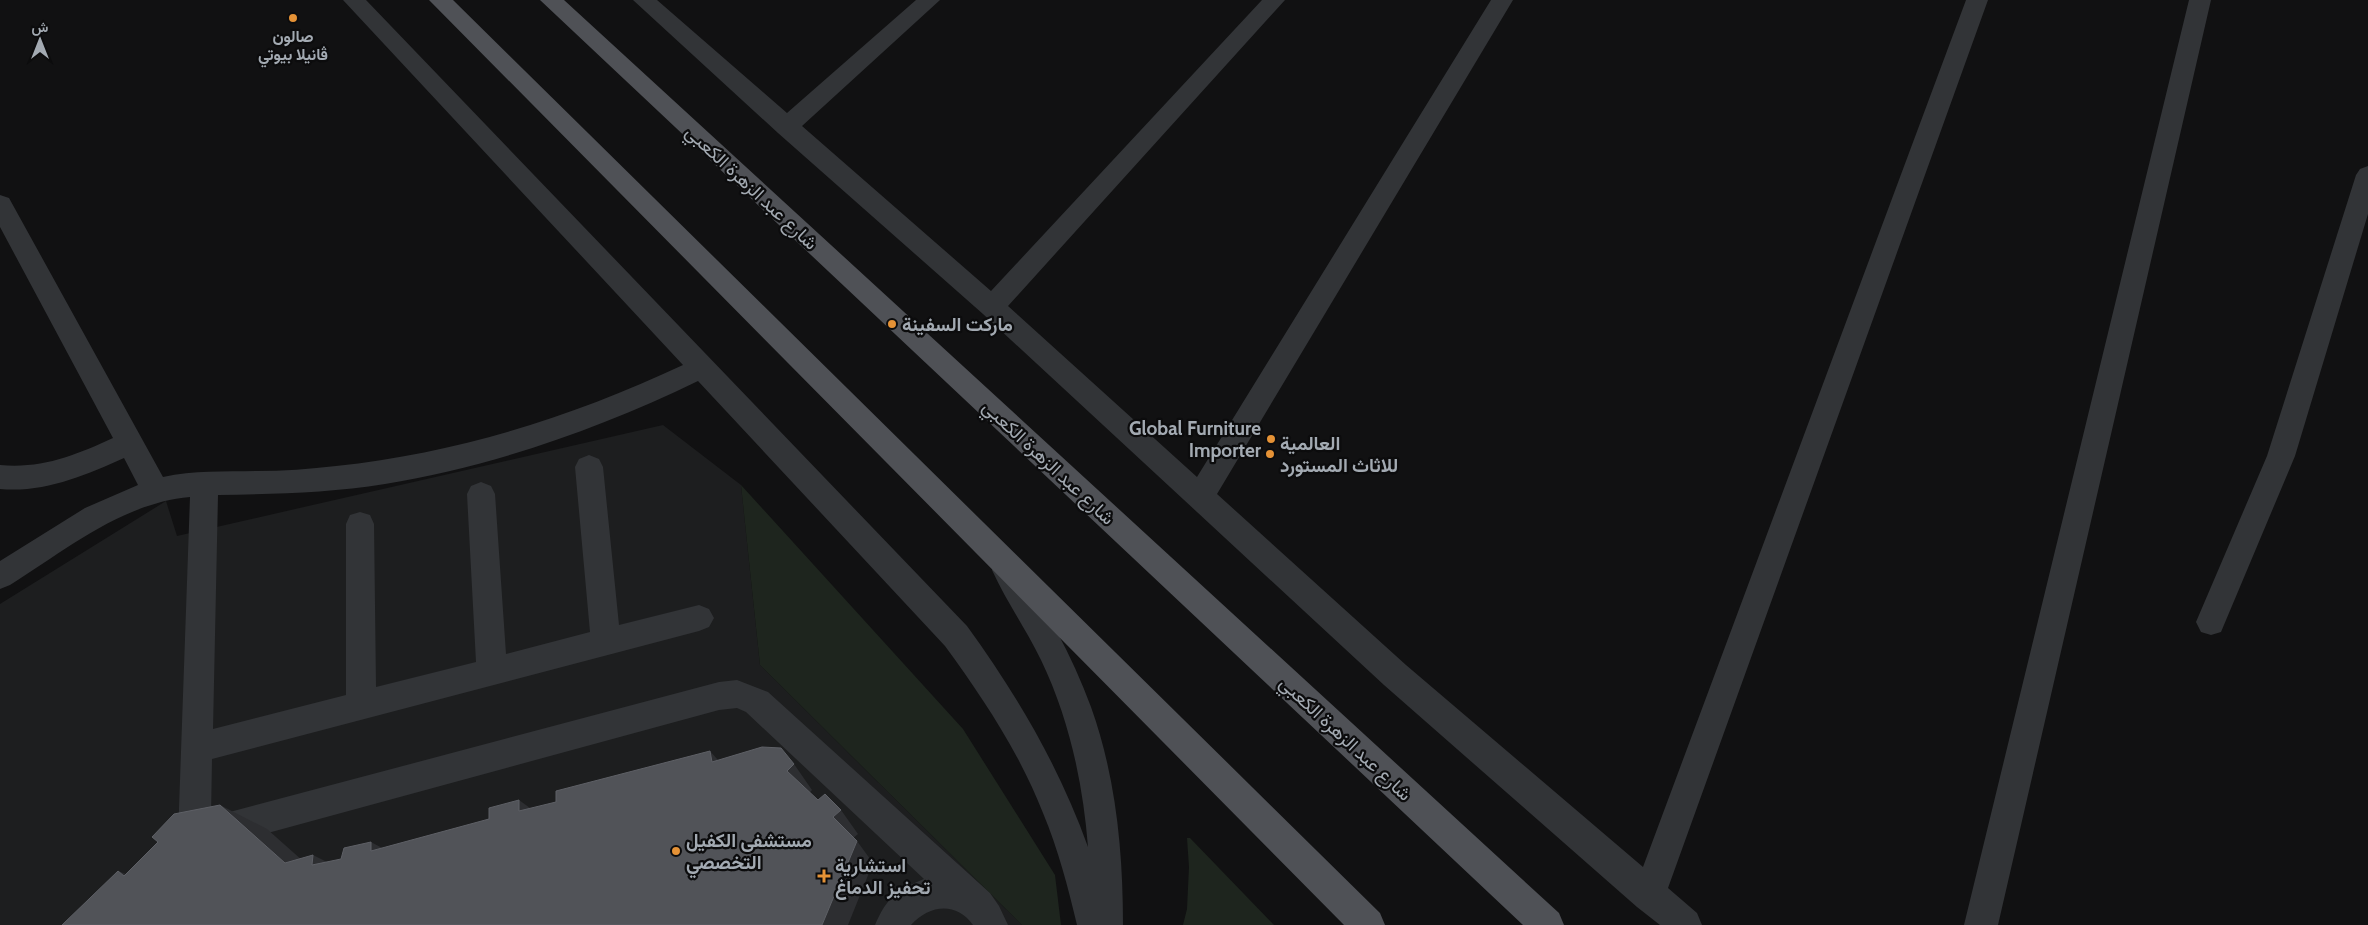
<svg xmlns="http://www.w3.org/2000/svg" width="2368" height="925" font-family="Cabin,Vazirmatn,sans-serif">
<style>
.built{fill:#1d1e1f}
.green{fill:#1e251e}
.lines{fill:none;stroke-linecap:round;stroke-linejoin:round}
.minor{fill:#323437;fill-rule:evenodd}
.major{fill:#4f5156;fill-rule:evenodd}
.shaded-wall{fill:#2d2e31}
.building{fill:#515358;stroke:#5e6066}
.poi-dot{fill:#e59236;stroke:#0c0c0d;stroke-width:2}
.labels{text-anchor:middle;stroke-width:4.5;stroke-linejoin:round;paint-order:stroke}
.far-poi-label{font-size:16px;font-weight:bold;fill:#a3aab2;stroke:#0c0c0d}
.street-label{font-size:19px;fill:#a3aab2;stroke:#0c0c0d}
.poi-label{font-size:19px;font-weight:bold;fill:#a3aab2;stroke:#0c0c0d;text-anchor:start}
</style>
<rect width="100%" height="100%" fill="#111112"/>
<!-- built -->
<path class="built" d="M663,425L741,485L760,665L1022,925H0V604L166,501L177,536Z"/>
<!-- green -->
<path class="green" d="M741,485L963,729L1055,875L1061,925H1022L760,665Z
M1187,838H1190L1274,925H1183L1187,909L1189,867Z"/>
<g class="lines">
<!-- minor -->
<path class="minor" d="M343,0H366L967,626C1017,695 1059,766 1088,847C1083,783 1069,718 1041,660C1026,629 1006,601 992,570L996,561L1006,557L1016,561C1045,608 1072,655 1091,707C1116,777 1123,851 1123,925H1077C1068,887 1058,849 1043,813C1019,752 983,698 945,646L698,381C599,429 494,466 385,484C329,493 274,494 218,495L213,729L346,695V524L350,515L360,512L370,515L374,524L376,687L476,662L467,494L471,486L481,482L491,486L495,494L506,654L590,632L575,467L579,459L589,455L599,459L603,467L619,625L699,605L709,609L714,618L709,627L699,631L212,759L211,817L719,682L737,680L768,692L990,893L999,906L1008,925H973C956,901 929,905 911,925H875C887,897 897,890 924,879L746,712L737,708L719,710L216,847L207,844L205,848L194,853L183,848L178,837L190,497C122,503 66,550 10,585L0,589V561L85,508L138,485L124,458C84,476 44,493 0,489V465C42,469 76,455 113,438L0,227V195L9,198L163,477C194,470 225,472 257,471C283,471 310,469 336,466C458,453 572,417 683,365Z
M633,0H657L787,113L916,0H940L802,126L991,291L1262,0H1285L1008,306L1197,477L1491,0H1513L1217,494L1406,665L1643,867L1966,0H1988L1668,888L1697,913L1702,925H1660L1637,907L1384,685L983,314L778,133Z
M2189,0H2211L1998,925H1964Z
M2368,166V214L2295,456L2221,632L2211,635L2201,632L2196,622L2267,456L2356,175L2360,169Z"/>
<!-- major -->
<path class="major" d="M429,0H453L1380,913L1385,925H1344Z
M540,0H564L1559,913L1564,925H1523Z"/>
</g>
<!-- shaded-wall -->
<path class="shaded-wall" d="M710,751L733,777L712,762Z
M794,764L812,790L806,797L787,771Z
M519,800L552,824L519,811Z
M220,805L267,829L330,885L285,863Z
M841,810L858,834L851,840L833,817Z
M857,841L873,863L848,925H822Z
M371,842L412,864L371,851Z
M313,855L357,877L312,865Z
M118,871L172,892L124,876Z"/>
<!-- building -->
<path class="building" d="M762,747L781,748L794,764L787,771L818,800L825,794L841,810L833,817L857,841L822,925H62L118,871L124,876L158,842L152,837L174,814L220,805L285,863L313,855L312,865L341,859L344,848L371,842V851L489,819V808L519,800V811L556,802V791L710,751L712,762Z"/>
<!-- markers -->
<g class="poi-dot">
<circle cx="293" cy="18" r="5"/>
<circle cx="892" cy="324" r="5"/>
<circle cx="1271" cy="439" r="5"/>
<circle cx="1270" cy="454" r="5"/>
<circle cx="676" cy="851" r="5"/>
<path d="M821.5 868.5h5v5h5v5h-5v5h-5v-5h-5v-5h5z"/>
</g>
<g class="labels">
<!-- far-poi labels -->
<g class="far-poi-label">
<text x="293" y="42">صالون<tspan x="293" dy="18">ڤانيلا بيوتي</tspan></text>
</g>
<!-- street labels -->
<g class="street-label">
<text transform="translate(752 187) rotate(43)" y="7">شارع عبد الزهرة الكعبي</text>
<text transform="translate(1049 462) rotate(43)" y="7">شارع عبد الزهرة الكعبي</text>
<text transform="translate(1346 738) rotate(43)" y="7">شارع عبد الزهرة الكعبي</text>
</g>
<!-- poi labels -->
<g class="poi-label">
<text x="902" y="331">ماركت السفينة</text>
<text x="1261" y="435" text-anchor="end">Global Furniture<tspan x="1261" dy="22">Importer</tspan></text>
<text x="1280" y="450">العالمية<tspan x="1280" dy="22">للاثاث المستورد</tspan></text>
<text x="686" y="847">مستشفى الكفيل<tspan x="686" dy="22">التخصصي</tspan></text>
<text x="835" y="872">استشارية<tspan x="835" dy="22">تحفيز الدماغ</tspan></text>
</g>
</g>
<!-- north arrow -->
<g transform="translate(40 40)" stroke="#0c0c0d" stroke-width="4" paint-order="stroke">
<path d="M0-4L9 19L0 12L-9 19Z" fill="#a3aab2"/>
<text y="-8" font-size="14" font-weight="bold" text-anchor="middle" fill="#a3aab2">ش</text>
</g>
</svg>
